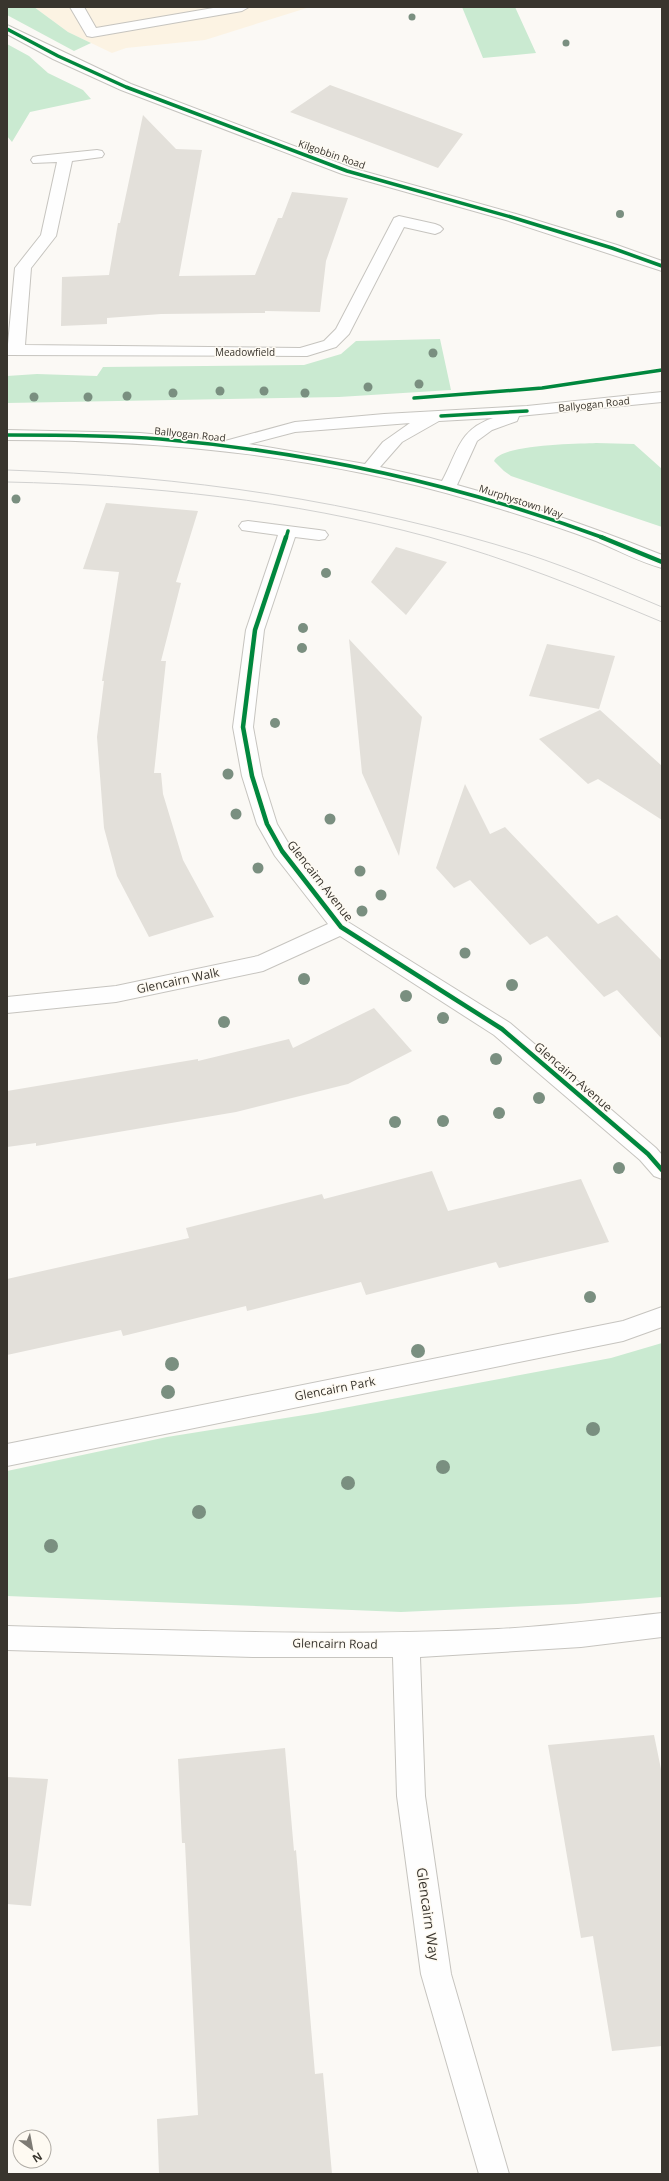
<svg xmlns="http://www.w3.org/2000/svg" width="669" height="2181" font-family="'Open Sans',sans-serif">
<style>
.built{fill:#fcf3e3}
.green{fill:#caead1}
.building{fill:#e3e0da}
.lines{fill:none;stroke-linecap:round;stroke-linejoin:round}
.minor-casing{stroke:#c6c4bf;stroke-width:2}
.minor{fill:#fefefe;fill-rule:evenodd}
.tram{stroke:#d1d1d0;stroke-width:1}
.cycleway-far1-casing{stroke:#fefaf2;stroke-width:5}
.cycleway-casing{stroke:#fefaf2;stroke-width:7}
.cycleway-far1{stroke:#00873e;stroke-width:3.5}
.cycleway{stroke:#00873e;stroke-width:4.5}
.tree{fill:#7a8f80}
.labels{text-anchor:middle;stroke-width:3;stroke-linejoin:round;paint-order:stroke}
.far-street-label{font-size:10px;fill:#39352e;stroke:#fefaf2}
.street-label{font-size:12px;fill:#39352e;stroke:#fefaf2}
.near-street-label{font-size:14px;fill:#39352e;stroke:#fefaf2}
</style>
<rect width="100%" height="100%" fill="#fbf9f5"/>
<!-- built -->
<path class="built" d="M34,7H310L205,40L126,48L112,53L68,32Z"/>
<!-- green -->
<path class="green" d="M7,7H34L68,32L91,43L74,51L7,15Z
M462,7H515L536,53L483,58Z
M7,44L29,56L48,73L83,90L91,99L30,112L12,142L7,136Z
M440,339L451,390L339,397L7,403V376L37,374L97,376L103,367L304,365L341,354L356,341Z
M596,443L634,444L662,469V527L511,476L504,471L494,461C501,444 578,444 596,443Z
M662,1343V1597L576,1604L401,1612L7,1596V1471L167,1437L317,1413L611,1358Z"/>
<!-- building -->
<path class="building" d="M330,85L463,134L438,168L290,112Z
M143,115L176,149L202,150L179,276L255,275L278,218H282L292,192L348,198L326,261L320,312L265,311V313L161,314L107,318V324L61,326L62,277L109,275L118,223H120Z
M106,503L198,511L176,582L181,583L161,661H166L154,773H161L163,794L183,860L214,917L149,937L117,876L104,828L97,737L104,681H102L119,572L83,569Z
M396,547L447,562L406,615L371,582Z
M349,639L422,717L399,856L362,773Z
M547,644L615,656L599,709L529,696Z
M600,710L662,766V820L598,779L588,784L539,739Z
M465,784L490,834L505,827L598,924L617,915L662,961V1039L617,990L604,997L547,936L530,945L470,880L454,888L436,868Z
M374,1008L412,1051L348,1084L236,1112L36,1146V1143L7,1147V1091L198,1059V1061L289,1039L293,1048Z
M432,1171L448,1211L581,1179L609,1242L499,1268L496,1262L366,1295L361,1282L247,1311L246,1306L123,1336L121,1330L7,1355V1279L189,1238L186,1228L322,1194L324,1199Z
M654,1735L662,1774V2046L612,2051L593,1936L581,1938L548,1745Z
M285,1748L294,1851L296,1850L315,2074L323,2073L332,2174H159L157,2119L198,2115L185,1843H182L178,1759Z
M7,1777L48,1779L31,1906L7,1904Z"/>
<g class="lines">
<defs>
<path id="minor" d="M70,7H84L96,28L219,7H249L242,11L92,37L87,36Z
M7,25L131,84L352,168L516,214L617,245L662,261V271L506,220L342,174L121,90L53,59L7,34Z
M97,150L102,151L104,154L102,157L72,161L56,236L31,268L25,345L300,348L324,341L336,329L394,218L399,216L435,224L440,226L443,229L440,232L435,234L404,227L349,334L336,347L307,356L7,355L15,268L41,235L57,162L33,163L31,160L33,157L38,156Z
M662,392V402L519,416L517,421L492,430L477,441L457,485C527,504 595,528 662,555V568C639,562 618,550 596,541C556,526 515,513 474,501C321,456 166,440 7,440V430L140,433L225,441L295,422L384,414L527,406ZM493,418C458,430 458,452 442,481L380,467L402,442L439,421ZM410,423L383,442L365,464L249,444L295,432Z
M248,521L319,530L325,531L328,535L325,539L319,540L295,537L264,630L253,727L262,776L277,824L290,846L348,922L510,1023L656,1148L662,1155V1179L654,1176L640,1160L494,1035L340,936L263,971L116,1002L7,1013V997L116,986L258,956L328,924L275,856L257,824L242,776L233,727L246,630L278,535L242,530L239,526L242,522Z
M662,1307V1327L623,1341L7,1466V1444L623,1321Z
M662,1613V1637L581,1647L420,1657L425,1796L451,1974L509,2174H479L421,1974L397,1796L393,1657H253L7,1650V1626C171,1630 334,1637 498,1629C553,1626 607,1619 662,1613Z"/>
</defs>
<!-- minor casing -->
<use href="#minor" class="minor-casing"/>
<!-- minor -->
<use href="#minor" class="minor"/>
<!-- tram -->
<path class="tram" d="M7,470C185,476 356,500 527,554C573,569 617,588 662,607
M7,482C150,485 291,500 429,537C509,559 586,590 662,622"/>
<defs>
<path id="cycleway-far1" d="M7,29L58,56L126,87L347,171L511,217L612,248L662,266
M414,398L542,388L662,370
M441,416L527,411
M7,435C58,435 109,435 160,439C312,452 461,485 604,538
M286,538L288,531"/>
<path id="cycleway" d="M286,537L255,630L243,727L252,776L267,824L282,851L341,927L502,1029L648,1154L662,1170
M601,537L662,562"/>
</defs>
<!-- cycleway-far1 casing -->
<use href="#cycleway-far1" class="cycleway-far1-casing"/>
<!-- cycleway casing -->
<use href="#cycleway" class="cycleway-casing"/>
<!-- cycleway-far1 -->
<use href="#cycleway-far1" class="cycleway-far1"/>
<!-- cycleway -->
<use href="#cycleway" class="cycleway"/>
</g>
<!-- trees -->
<g class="tree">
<circle cx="412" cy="17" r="3.5"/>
<circle cx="566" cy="43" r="3.5"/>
<circle cx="620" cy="214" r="4"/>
<circle cx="433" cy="353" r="4.5"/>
<circle cx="419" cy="384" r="4.5"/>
<circle cx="368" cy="387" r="4.5"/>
<circle cx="220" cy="391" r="4.5"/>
<circle cx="264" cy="391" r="4.5"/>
<circle cx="173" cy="393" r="4.5"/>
<circle cx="305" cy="393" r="4.5"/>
<circle cx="127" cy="396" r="4.5"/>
<circle cx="34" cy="397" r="4.5"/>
<circle cx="88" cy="397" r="4.5"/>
<circle cx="16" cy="499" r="4.5"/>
<circle cx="326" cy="573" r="5"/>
<circle cx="303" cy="628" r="5"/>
<circle cx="302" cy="648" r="5"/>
<circle cx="275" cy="723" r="5"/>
<circle cx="228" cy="774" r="5.5"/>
<circle cx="236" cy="814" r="5.5"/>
<circle cx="330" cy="819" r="5.5"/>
<circle cx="258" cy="868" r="5.5"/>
<circle cx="360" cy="871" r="5.5"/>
<circle cx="381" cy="895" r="5.5"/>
<circle cx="362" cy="911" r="5.5"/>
<circle cx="465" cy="953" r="5.5"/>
<circle cx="304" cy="979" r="6"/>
<circle cx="512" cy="985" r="6"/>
<circle cx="406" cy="996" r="6"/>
<circle cx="443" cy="1018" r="6"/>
<circle cx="224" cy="1022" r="6"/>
<circle cx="496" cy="1059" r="6"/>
<circle cx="539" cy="1098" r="6"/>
<circle cx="499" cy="1113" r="6"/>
<circle cx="443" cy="1121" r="6"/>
<circle cx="395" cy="1122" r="6"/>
<circle cx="619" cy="1168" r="6"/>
<circle cx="590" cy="1297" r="6"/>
<circle cx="418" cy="1351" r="7"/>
<circle cx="172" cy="1364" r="7"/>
<circle cx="168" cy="1392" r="7"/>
<circle cx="593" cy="1429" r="7"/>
<circle cx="443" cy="1467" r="7"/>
<circle cx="348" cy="1483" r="7"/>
<circle cx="199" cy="1512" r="7"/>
<circle cx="51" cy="1546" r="7"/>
</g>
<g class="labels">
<!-- far-street labels -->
<g class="far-street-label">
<text transform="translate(332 154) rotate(19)" y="4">Kilgobbin Road</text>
<text x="245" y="356">Meadowfield</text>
<text transform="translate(594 404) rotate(-6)" y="4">Ballyogan Road</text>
<text transform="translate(190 434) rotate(6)" y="4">Ballyogan Road</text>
<text transform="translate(521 501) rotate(18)" y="4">Murphystown Way</text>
</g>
<!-- street labels -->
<g class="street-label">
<text transform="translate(320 881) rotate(52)" y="4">Glencairn Avenue</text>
<text transform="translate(178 981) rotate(-12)" y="4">Glencairn Walk</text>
<text transform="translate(573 1077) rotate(41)" y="4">Glencairn Avenue</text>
<text transform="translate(335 1389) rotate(-11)" y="4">Glencairn Park</text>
<text transform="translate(335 1644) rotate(1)" y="4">Glencairn Road</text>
</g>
<!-- near-street labels -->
<g class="near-street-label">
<text transform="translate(428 1914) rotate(82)" y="5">Glencairn Way</text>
</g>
</g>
<!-- border -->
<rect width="669" height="2181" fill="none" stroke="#39352e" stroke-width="16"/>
<!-- north arrow -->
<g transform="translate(32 2149) rotate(148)"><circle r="19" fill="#fefaf2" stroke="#afaba4"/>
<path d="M0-3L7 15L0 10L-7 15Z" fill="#7d7a74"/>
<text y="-6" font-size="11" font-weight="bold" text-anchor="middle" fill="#39352e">N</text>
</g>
</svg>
